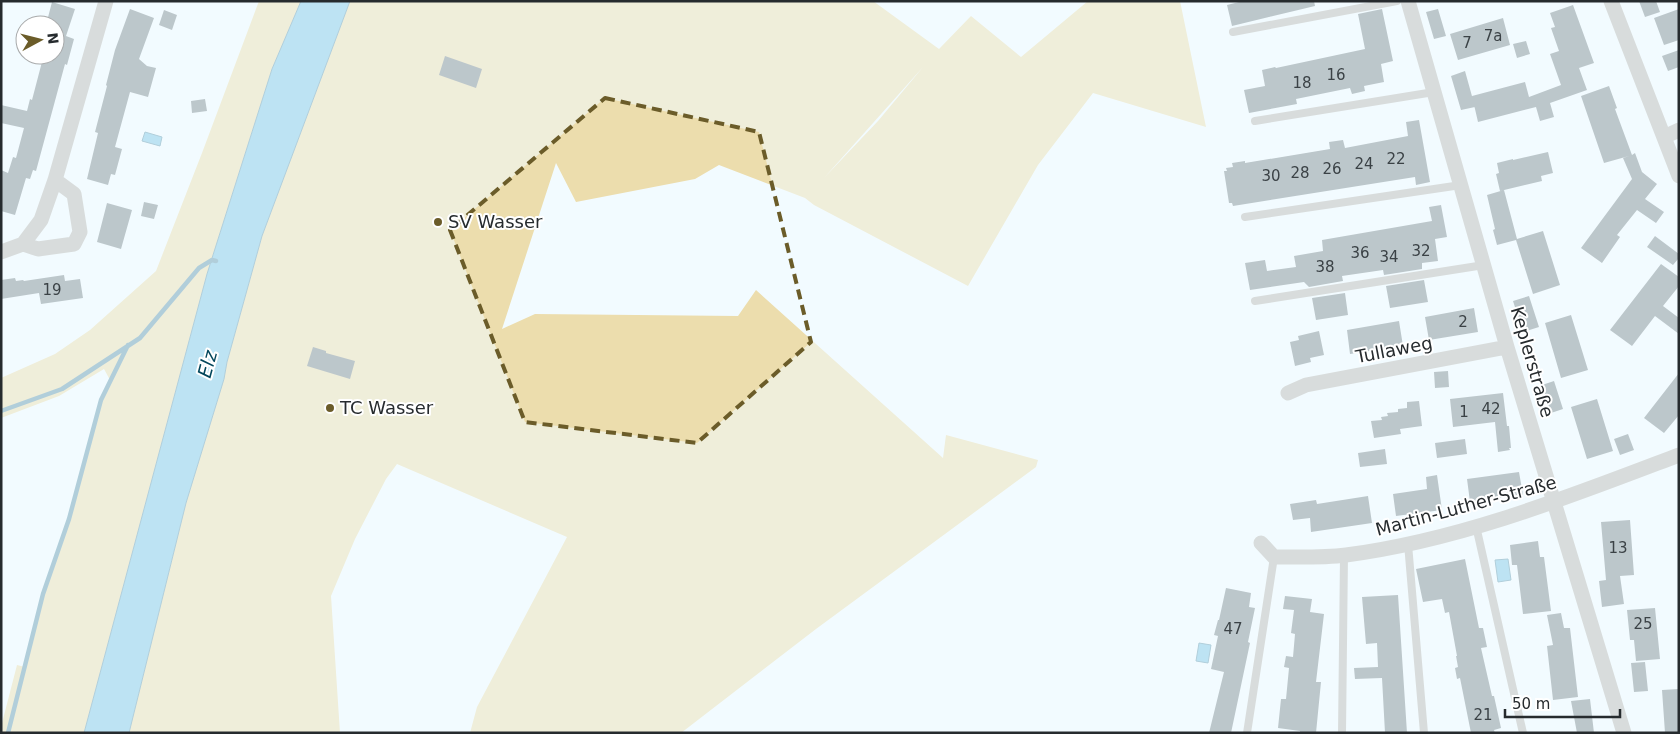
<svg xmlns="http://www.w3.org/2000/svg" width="1680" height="734" font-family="'DejaVu Sans',sans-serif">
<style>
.green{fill:#ecddad;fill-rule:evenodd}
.water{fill:#7cc6e5;stroke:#6298ae}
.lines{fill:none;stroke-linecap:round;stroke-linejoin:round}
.stream{stroke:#6298ae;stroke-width:4.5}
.building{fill:#7b888d}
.service{stroke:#b9b7b2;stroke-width:8}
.minor{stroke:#b9b7b2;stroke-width:15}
.marked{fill:none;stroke:#6b5c29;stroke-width:4;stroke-dasharray:10 6;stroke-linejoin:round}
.poi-dot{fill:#6b5c29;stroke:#fff;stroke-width:2}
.labels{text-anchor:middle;stroke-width:4;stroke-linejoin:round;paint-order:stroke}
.number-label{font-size:15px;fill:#3b4246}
.poi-label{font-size:18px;fill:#262b2e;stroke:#fff;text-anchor:start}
.street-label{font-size:18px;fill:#262b2e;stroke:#fff}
.water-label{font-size:19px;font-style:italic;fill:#02465b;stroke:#fff}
</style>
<rect width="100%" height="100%" fill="#f2fbff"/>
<!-- green -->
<path class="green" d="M259,1H301L272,69L207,274L84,733H1V727L17,665L25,667L43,594L69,519L101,400L110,380L104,369L59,396L1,418V378L55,354L90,330L156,271L202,153Z
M350,1H873L939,49L971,16L1021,57L1088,1H1180L1206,127L1093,93L1038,165L968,286L814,205L805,198L719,165L695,179L576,202L556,163L502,329L535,314L738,316L756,290L943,458L946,435L1038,460L1036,467L816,629L681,733H470L477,707L567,537L397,464L386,479L355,539L331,596L340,733H129L186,503L224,379L227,362L262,236ZM923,67L878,121L824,178Z"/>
<!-- water -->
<path class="water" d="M301,1H350L262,236L227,362L224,379L186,503L129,733H84L207,274L272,69Z
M145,132L162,137L160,146L142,141Z
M1508,559L1511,580L1498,582L1495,560Z
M1199,643L1211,645L1208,663L1196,661Z"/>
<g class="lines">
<!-- stream -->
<path class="stream" d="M1,411L62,389L140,338L199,268L212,260L216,261
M8,733L43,594L69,519L101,400L128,345"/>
</g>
<!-- building -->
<path class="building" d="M1243,1H1314L1315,6L1232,26L1227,5Z
M1639,1H1656L1660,12L1645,17Z
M52,2L75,9L66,36L74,39L67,65L65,64L36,171L33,170L30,179L26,178L15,215L1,211V170L8,173L13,157L16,158L24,128L1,123V105L27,111L30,99L32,100L43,58H45L46,55H55V25H46Z
M1573,5L1594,63L1579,68L1587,90L1550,103L1554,117L1540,121L1536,107L1478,122L1472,96L1525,82L1529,97L1561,85L1550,54L1559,51L1551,28L1555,27L1550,13Z
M130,9L154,18L139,59L147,66L156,68L148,97L130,92L115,147L122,149L115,175L111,174L108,185L87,179L98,133L95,132L107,86L106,85L115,50Z
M1382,9L1393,61L1381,64L1384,82L1364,86L1365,91L1352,94L1350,88L1296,99L1297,104L1249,113L1244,90L1265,86L1262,70L1275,67L1276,68L1365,49L1358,14Z
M1438,9L1446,36L1434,39L1426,12Z
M1679,9V40L1664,45L1654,18Z
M164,10L177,15L172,30L159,25Z
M1503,18L1510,45L1458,60L1450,34Z
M1526,41L1530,54L1517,58L1513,44Z
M1679,50V67L1668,71L1662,56Z
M445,56L482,69L476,88L439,75Z
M1465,71L1475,107L1461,110L1451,76Z
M1609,86L1617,108L1615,109L1632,155L1635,153L1642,172L1657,184L1645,199L1664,212L1656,223L1637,210L1617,235L1620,237L1602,263L1581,248L1632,179L1623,158L1629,156L1604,163L1581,96Z
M205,99L207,111L192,113L191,101Z
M1419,120L1430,182L1416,185L1415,177L1233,206L1232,203H1229L1224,171H1227L1226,168L1233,167L1232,163L1245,161V163L1330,149L1329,142L1343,140L1345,148L1408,136L1406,122Z
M1548,152L1553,173L1541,176L1542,181L1500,191L1496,174L1499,173L1497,163L1513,159V160Z
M1504,190L1517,239L1543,231L1560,285L1533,294L1516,240L1497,245L1493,230L1495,229L1487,195Z
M144,202L158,205L154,219L141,216Z
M107,203L132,210L121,249L97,242Z
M1441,205L1447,237L1435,239L1438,261L1422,263V269L1384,275L1383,270L1342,276L1343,281L1309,287L1304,282L1250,290L1245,263L1265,260L1267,271L1296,267L1294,256L1323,251L1322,240L1432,221L1429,207Z
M1655,236L1679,254V258L1673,265L1647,247Z
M1661,264L1679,277V286L1663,306L1679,318V334L1655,316L1632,346L1610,330Z
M64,275L65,281L80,279L83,298L41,304L39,293L1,299V280L15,278L16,281L23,280L24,281Z
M1424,280L1428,302L1390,308L1386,286Z
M1345,293L1348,315L1316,320L1312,298Z
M1529,296L1539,327L1523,332L1513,301Z
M1474,308L1478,332L1429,340L1425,317Z
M1571,315L1588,370L1561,378L1545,323Z
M1399,321L1403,346L1350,354L1347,330Z
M1319,331L1324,355L1310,358L1311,362L1295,366L1290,342L1299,340L1298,336Z
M313,347L326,351V353L355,361L350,379L307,366Z
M1448,371L1449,387L1435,388L1434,372Z
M1679,373V415L1664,433L1644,418Z
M1554,381L1563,409L1551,413L1542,385Z
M1503,393L1507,426H1509L1511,448H1509L1510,450L1498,452L1495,422L1453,427L1450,399Z
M1597,399L1613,451L1587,459L1571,407Z
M1419,401L1422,426L1400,429L1401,434L1374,438L1371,421L1382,420L1381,417L1388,416L1387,413L1398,412V409L1407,408V402Z
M1628,434L1634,450L1620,455L1614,439Z
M1465,439L1467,454L1437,458L1435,443Z
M1385,449L1387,464L1360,467L1358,453Z
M1519,472L1523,495L1470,502L1467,479Z
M1437,475L1442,510L1396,516L1393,494L1427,489L1426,477Z
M1368,496L1372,523L1311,532L1310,518L1293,520L1290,504L1316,500L1317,504Z
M1630,520L1634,575L1620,576L1624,604L1602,607L1599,581L1606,580L1601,522Z
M1538,541L1540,557H1544L1551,611L1523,614L1517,565H1512L1510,545Z
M1465,559L1479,628H1483L1487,647L1481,648L1492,696H1494L1501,728L1494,730L1495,733H1471L1460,678L1457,679L1455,668L1458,667L1456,656H1457L1449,612L1445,613L1442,599L1423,602L1416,569Z
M1226,588L1251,593L1249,607L1255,608L1248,642L1250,643L1231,733H1209L1224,672L1211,669L1218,636L1214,635L1218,620H1219Z
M1398,595L1407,733H1385L1382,678L1355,679L1354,668L1378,667L1377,643L1366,644L1362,597Z
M1285,596L1312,599L1310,612L1324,614L1316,682H1321L1316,733H1300V731L1278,728L1281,699H1286L1289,668L1284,667L1286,656L1293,657L1295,634L1291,633L1294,610L1283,609Z
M1655,608L1660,659L1636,661L1634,640H1630L1627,610Z
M1561,613L1564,628H1570L1578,697L1553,700L1547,646L1553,645L1547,615Z
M1645,662L1648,691L1634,692L1631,663Z
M1679,689V733H1665L1662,690Z
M1590,699L1594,733H1577L1571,701Z"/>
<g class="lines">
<!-- service -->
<path class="service" d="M1233,32L1397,1
M1255,121L1434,92
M1245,217L1461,185
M1255,301L1484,265
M1476,526L1523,733
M1408,544L1424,733
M1247,733L1274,557
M1342,733L1344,555"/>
<!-- minor -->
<path class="minor" d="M1408,1L1507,347L1624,733
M1611,1L1679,176
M1664,137L1679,130
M23,244L38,249L74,244L80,232L74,194L55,180
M1,252L23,244L41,220L55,180L106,1
M1288,393L1306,385L1507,347
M1261,543L1274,557C1297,557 1322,558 1346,555C1461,540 1571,496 1679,455"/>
</g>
<!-- marked area -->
<path d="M0 0H1680V734H0ZM605,98L759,132L811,342L697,443L525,422L450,230Z" fill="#f2fbff" fill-opacity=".55" fill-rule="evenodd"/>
<path class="marked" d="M605,98L759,132L811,342L697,443L525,422L450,230Z"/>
<!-- markers -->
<g class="poi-dot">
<circle cx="438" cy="222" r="5"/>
<circle cx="330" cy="408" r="5"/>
</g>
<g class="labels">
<!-- number labels -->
<g class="number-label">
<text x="1493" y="41">7a</text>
<text x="1467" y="48">7</text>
<text x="1336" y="80">16</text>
<text x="1302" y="88">18</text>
<text x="1396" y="164">22</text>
<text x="1364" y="169">24</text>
<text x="1332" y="174">26</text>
<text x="1300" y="178">28</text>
<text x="1271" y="181">30</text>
<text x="1421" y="256">32</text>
<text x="1360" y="258">36</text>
<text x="1389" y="262">34</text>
<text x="1325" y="272">38</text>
<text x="52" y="295">19</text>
<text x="1463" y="327">2</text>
<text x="1491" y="414">42</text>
<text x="1464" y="417">1</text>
<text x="1618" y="553">13</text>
<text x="1643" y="629">25</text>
<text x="1233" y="634">47</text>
<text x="1483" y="720">21</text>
</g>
<!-- poi labels -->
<g class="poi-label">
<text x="448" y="228">SV Wasser</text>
<text x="340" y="414">TC Wasser</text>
</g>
<!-- street labels -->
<g class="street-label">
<text transform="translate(1394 350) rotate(-11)" y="6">Tullaweg</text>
<text transform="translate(1532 362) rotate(74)" y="6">Keplerstraße</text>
<text transform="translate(1466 506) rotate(-15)" y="6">Martin-Luther-Straße</text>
</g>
<!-- water labels -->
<g class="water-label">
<text transform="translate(207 364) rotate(-75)" y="7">Elz</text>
</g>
</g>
<!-- border -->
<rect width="1680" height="734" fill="none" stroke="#262b2e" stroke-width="5"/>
<!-- north arrow -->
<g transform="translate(40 40) rotate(83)"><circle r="24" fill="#ffffff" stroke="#a8aaab"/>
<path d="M0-4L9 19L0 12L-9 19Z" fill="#6b5c29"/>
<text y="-8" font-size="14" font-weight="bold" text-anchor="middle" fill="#262b2e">N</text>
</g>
<!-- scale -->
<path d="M1505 709v8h115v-8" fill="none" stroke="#262b2e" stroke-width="2.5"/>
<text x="1512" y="709" font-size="15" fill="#262b2e" stroke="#ffffff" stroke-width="4" paint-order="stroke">50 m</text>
</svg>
